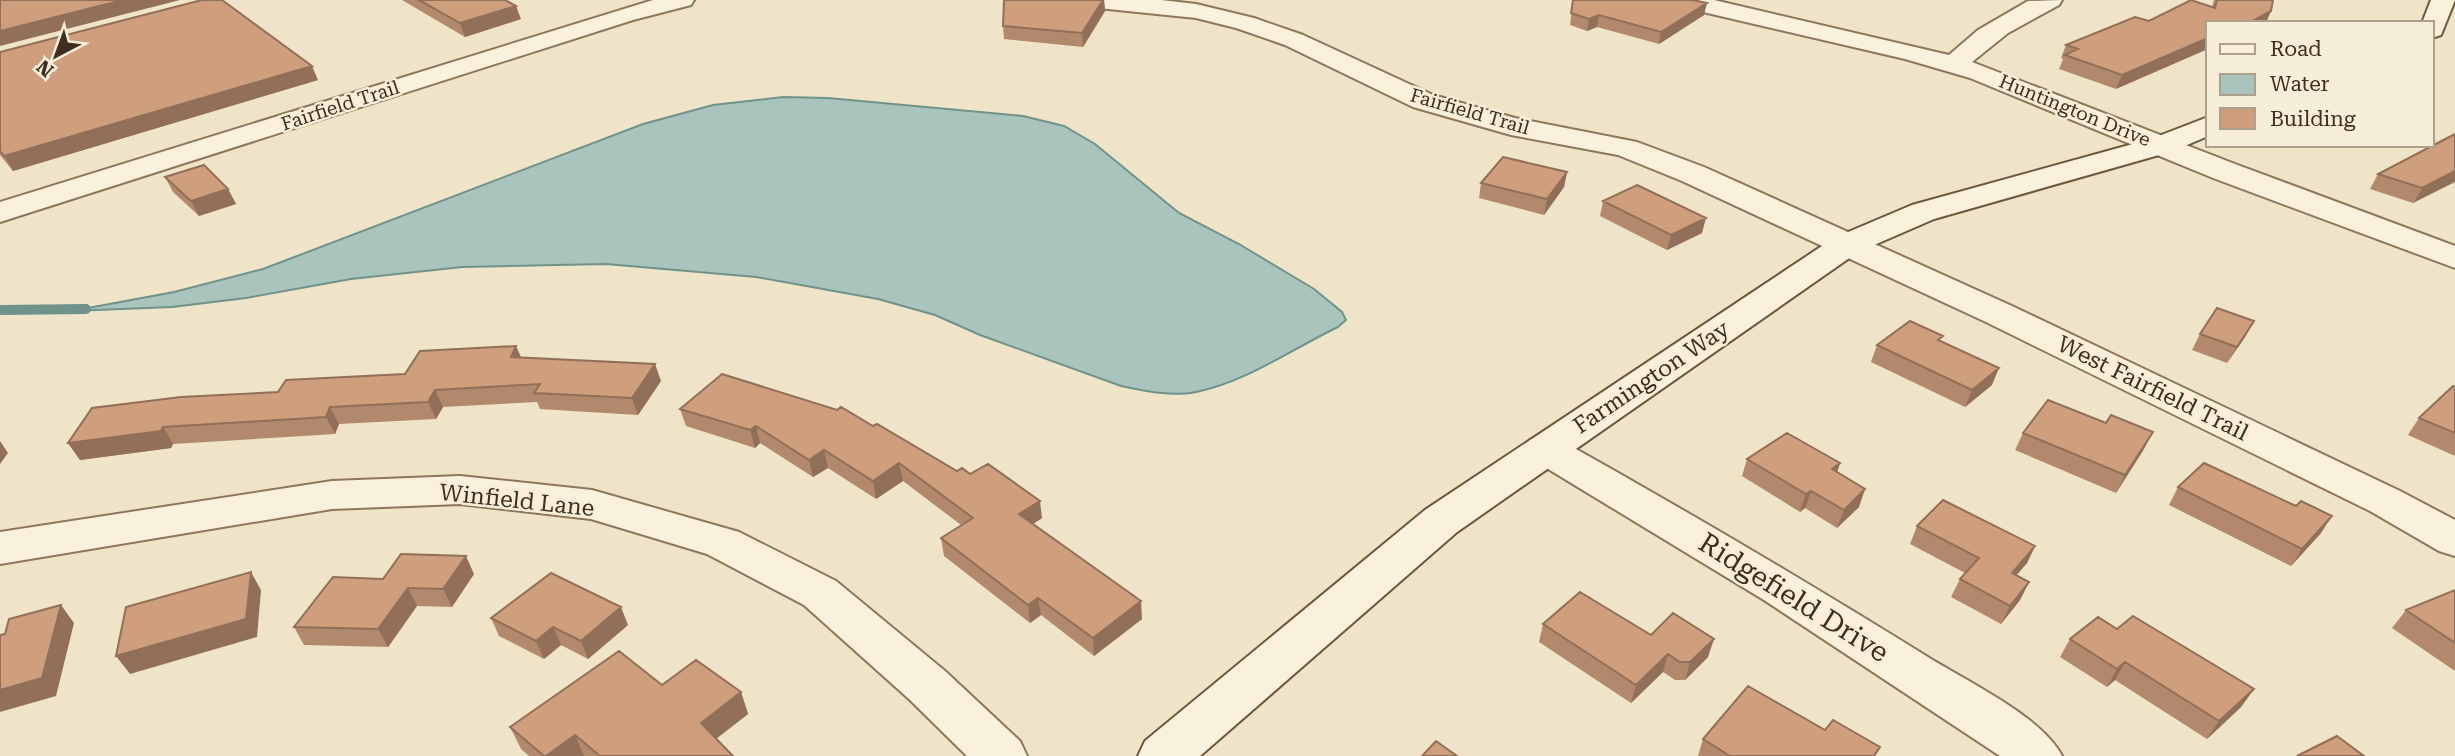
<svg xmlns="http://www.w3.org/2000/svg" width="2455" height="756" font-family="'Roboto Serif',serif">
<style>
.water{fill:#a9c4bc;stroke:#6f938a;stroke-width:2}
.lines{fill:none;stroke-linecap:round;stroke-linejoin:round}
.stream{stroke:#6f938a;stroke-width:10}
.street-casing{stroke:#8d765c;stroke-width:4}
.secondary-casing{stroke:#6f573f;stroke-width:4}
.street{fill:#faf1dc;fill-rule:evenodd}
.secondary{fill:#faf1dc;fill-rule:evenodd}
.wall{fill:#b2896c}
.shaded-wall{fill:#916f58}
.building{fill:#cf9f7d;stroke:#916f58;stroke-width:2}
.labels{text-anchor:middle;stroke-width:5;stroke-linejoin:round;paint-order:stroke}
.far-street-label{font-size:19px;fill:#3d2e20;stroke:#f7eed8}
.street-label{font-size:23px;fill:#3d2e20;stroke:#f7eed8}
.near-street-label{font-size:28px;fill:#3d2e20;stroke:#f7eed8}
</style>
<rect width="100%" height="100%" fill="#f0e4c8"/>
<!-- water -->
<path class="water" d="M783,97L828,98L1023,116L1064,126L1095,144L1179,213L1239,244L1314,289L1342,312L1346,320L1338,327C1292,349 1246,382 1196,392C1173,397 1144,391 1121,386L980,335L935,315L878,299L756,277L606,264L462,267L351,279L246,298L172,307L72,311L174,292L263,269L643,124L713,105Z"/>
<g class="lines">
<!-- stream -->
<path class="stream" d="M0,310L86,309"/>
<defs>
<path id="street" d="M653,0H694L691,5L633,20L0,222V202Z
M1076,0H1161L1196,4L1254,18L1303,35L1433,95L1515,118L1637,142L1704,167L2012,306L2400,491L2455,520V556L2439,551L2370,511L1986,322L1682,181L1618,155L1511,135L1413,107L1285,45L1236,28L1196,18L1088,7L1079,5Z
M1670,0H1714L1949,55L1978,30L2028,1L2062,0L2059,5L2008,33L1972,62L2235,164L2455,246V268L2213,178L1970,78L1905,59L1673,5Z
M1545,436L1560,440C1685,510 1809,583 1931,659C1969,682 2043,718 2062,756H2000L1764,600L1530,458L1524,449L1530,440Z
M460,476L592,490L739,532L836,581L945,671L1020,741L1027,756H967L909,699L804,605L707,554L591,519L460,504L332,509L0,564V532L332,481Z"/>
<path id="secondary" d="M2431,0H2455L2441,35L2432,38V23H2422Z
M2208,117V136L2173,151L1934,219L1858,252L1457,532L1200,756H1138L1145,741L1425,510L1834,238L1912,205L2151,139Z"/>
</defs>
<!-- street casing -->
<use href="#street" class="street-casing"/>
<!-- secondary casing -->
<use href="#secondary" class="secondary-casing"/>
<!-- street -->
<use href="#street" class="street"/>
<!-- secondary -->
<use href="#secondary" class="secondary"/>
</g>
<!-- wall -->
<path class="wall" d="M402,0H505L521,19L465,37Z
M1004,0H1104L1105,11L1083,47L1004,39L1003,26Z
M1573,0L1704,15L1659,44L1597,27L1587,31L1570,25Z
M2214,0H2273L2208,23L2116,89L2059,69L2063,59L2061,58L2066,45L2149,21L2212,7Z
M0,52L318,80L13,171L0,155Z
M2455,134L2413,203L2370,189L2378,174Z
M1567,172L1564,187L1544,215L1479,198L1481,183Z
M165,177L228,189L236,204L199,216L173,192Z
M1603,201L1702,233L1667,250L1600,216Z
M2200,334L2245,337L2227,363L2192,350Z
M1877,345L1992,385L1965,407L1871,362Z
M516,346L521,357L661,381L638,415L540,409L537,402L443,407L436,419L339,424L335,434L173,444L171,448L80,460L68,443L405,374Z
M2455,387V456L2408,435L2419,418Z
M680,409L873,426L957,471L970,474L1042,518L1033,524L1142,619L1094,656L1041,615L1030,623L944,556L941,538L961,525L903,481L876,499L828,468L813,477L760,443L755,448L686,426Z
M2106,423L2144,449L2116,493L2015,450L2023,433Z
M1747,459L1840,463L1837,473L1859,507L1837,528L1805,508L1800,512L1742,476Z
M2178,487L2321,533L2291,566L2169,505Z
M1917,526L2035,546L2027,563L2016,575L2029,582L2020,600L2001,624L1951,597L1960,579L1965,573L1910,544Z
M474,574L452,607L417,606L388,647L304,645L294,627L383,579Z
M2455,590V671L2392,628L2406,610Z
M491,618L628,625L588,659L561,645L544,659L499,636Z
M1543,624L1651,635L1708,657L1685,680H1675L1663,672L1631,703L1539,642Z
M2117,629L2254,689L2241,707L2207,739L2115,680L2107,687L2060,657L2070,639Z
M662,685L741,692L748,714L716,739L733,756H529L521,749L510,727Z
M1825,730L1876,756H1698L1703,739Z"/>
<!-- shaded-wall -->
<path class="shaded-wall" d="M123,0H180L0,46V31Z
M1103,0H1104L1105,11L1083,47L1082,33Z
M1707,3L1704,15L1659,44L1661,32Z
M516,6L521,19L465,37L460,23Z
M2271,11L2266,23H2249Z
M1599,15L1597,27L1587,31L1589,19Z
M2208,38V49L2116,89L2122,75Z
M312,66L318,80L13,171L4,156Z
M2455,171V182L2413,203L2422,188Z
M1567,172L1564,187L1544,215L1547,199Z
M228,189L236,204L199,216L191,201Z
M1706,218L1702,233L1667,250L1671,235Z
M2254,321L2245,337L2227,363L2237,347Z
M516,346L523,363L511,357Z
M655,364L661,381L638,415L632,398Z
M1999,368L1992,385L1965,407L1972,390Z
M435,390L443,407L436,419L428,402Z
M330,407L339,424L335,434L326,417Z
M756,426L760,443L755,448L750,430Z
M163,427L173,444L171,448L80,460L68,443Z
M2153,432L2144,449L2116,493L2125,475Z
M0,441L8,453L0,464Z
M824,450L828,468L813,477L809,460Z
M899,463L903,481L876,499L873,481Z
M1840,463L1834,481L1832,469Z
M1865,489L1859,507L1837,528L1844,510Z
M1811,491L1805,508L1800,512L1806,494Z
M1040,501L1042,518L1021,532L1019,514Z
M2332,516L2321,533L2291,566L2302,549Z
M2035,546L2027,563L2003,591L2012,573Z
M466,556L474,574L452,607L443,589Z
M251,572L261,590L257,637L130,674L116,656Z
M2029,582L2020,600L2001,624L2010,606Z
M408,588L417,606L388,647L378,629Z
M1038,598L1041,615L1030,623L1028,605Z
M1141,601L1142,619L1094,656L1093,638Z
M61,605L74,623L56,696L0,712V690Z
M621,607L628,625L588,659L581,641Z
M553,627L561,645L544,659L536,641Z
M1714,639L1708,657L1685,680L1690,662Z
M1668,654L1663,672L1631,703L1636,685Z
M2125,662L2115,680L2107,687L2117,669Z
M2254,689L2241,707L2207,739L2219,721Z
M741,692L748,714L708,745L701,723Z
M575,735L584,756H546Z"/>
<!-- building -->
<path class="building" d="M0,0H123L0,31Z
M202,0H222L312,66L4,156L0,151V52Z
M419,0H505L516,6L460,23Z
M1004,0H1103L1082,33L1003,26Z
M1573,0H1693L1707,3L1661,32L1599,15L1589,19L1571,13Z
M2191,0L2215,8L2217,0H2273L2271,11L2249,23H2208V38L2122,75L2065,55L2078,49L2066,45L2135,17L2149,21Z
M2455,134V171L2422,188L2378,174Z
M1503,157L1567,172L1547,199L1481,183Z
M204,165L228,189L191,201L165,177Z
M1637,185L1706,218L1671,235L1603,201Z
M2217,308L2254,321L2237,347L2200,334Z
M1910,321L1943,336L1938,340L1999,368L1972,390L1877,345Z
M516,346L511,357L655,364L632,398L534,393L540,384L435,390L428,402L330,407L326,417L163,427L161,431L68,443L92,408L181,397L278,392L286,380L405,374L420,351Z
M722,374L837,410L841,407L873,426L877,424L957,471L962,468L970,474L988,464L1040,501L1019,514L1141,601L1093,638L1038,598L1028,605L941,538L973,518L899,463L873,481L824,450L809,460L756,426L750,430L680,409Z
M2453,386L2455,387V433L2419,418Z
M2048,400L2106,423L2111,415L2153,432L2125,475L2023,433Z
M1787,433L1840,463L1832,469L1865,489L1844,510L1811,491L1806,494L1747,459Z
M2204,463L2296,506L2301,501L2332,516L2302,549L2178,487Z
M1943,500L2035,546L2012,573L2029,582L2010,606L1960,579L1979,558L1917,526Z
M401,554L466,556L443,589L408,588L378,629L294,627L333,577L383,579Z
M251,572L246,619L116,656L126,607Z
M551,573L621,607L581,641L553,627L536,641L491,618Z
M2455,590V643L2406,610Z
M1580,592L1651,635L1673,613L1714,639L1690,662H1680L1668,654L1636,685L1543,624Z
M61,605L42,678L0,690V635L5,634L9,619Z
M2133,616L2254,689L2219,721L2125,662L2117,669L2070,639L2098,617L2117,629Z
M619,651L662,685L696,660L741,692L701,723L733,756H600L575,735L546,756H544L510,727Z
M1748,686L1825,730L1833,720L1880,747L1874,756H1730L1703,739Z
M2337,736L2364,756H2297Z
M1436,741L1457,756H1422Z"/>
<g class="labels">
<!-- far-street labels -->
<g class="far-street-label">
<text transform="translate(340 105) rotate(-18)" y="7">Fairfield Trail</text>
<text transform="translate(2075 110) rotate(22)" y="7">Huntington Drive</text>
<text transform="translate(1470 111) rotate(16)" y="7">Fairfield Trail</text>
</g>
<!-- street labels -->
<g class="street-label">
<text transform="translate(1651 377) rotate(-34)" y="8">Farmington Way</text>
<text transform="translate(2153 388) rotate(26)" y="8">West Fairfield Trail</text>
<text transform="translate(517 500) rotate(6)" y="8">Winfield Lane</text>
</g>
<!-- near-street labels -->
<g class="near-street-label">
<text transform="translate(1794 597) rotate(32)" y="10">Ridgefield Drive</text>
</g>
</g>
<!-- legend -->
<rect x="2206" y="21" width="228" height="126" fill="#f7eed8" stroke="#ada18e" stroke-width="2"/>
<rect x="2220" y="44" width="35" height="10" fill="#faf1dc" stroke="#ada18e" stroke-width="2"/>
<text x="2270" y="56" font-size="21" fill="#3d2e20">Road</text>
<rect x="2220" y="74" width="35" height="21" fill="#a9c4bc" stroke="#ada18e" stroke-width="2"/>
<text x="2270" y="91" font-size="21" fill="#3d2e20">Water</text>
<rect x="2220" y="108" width="35" height="21" fill="#cf9f7d" stroke="#ada18e" stroke-width="2"/>
<text x="2270" y="126" font-size="21" fill="#3d2e20">Building</text>
<!-- north arrow -->
<g transform="translate(56 56) rotate(221)" stroke="#f7eed8" stroke-width="5" paint-order="stroke">
<path d="M0-5L12 26L0 18L-12 26Z" fill="#3d2e20"/>
<text y="-10" font-size="19" font-weight="bold" text-anchor="middle" fill="#3d2e20">N</text>
</g>
</svg>
